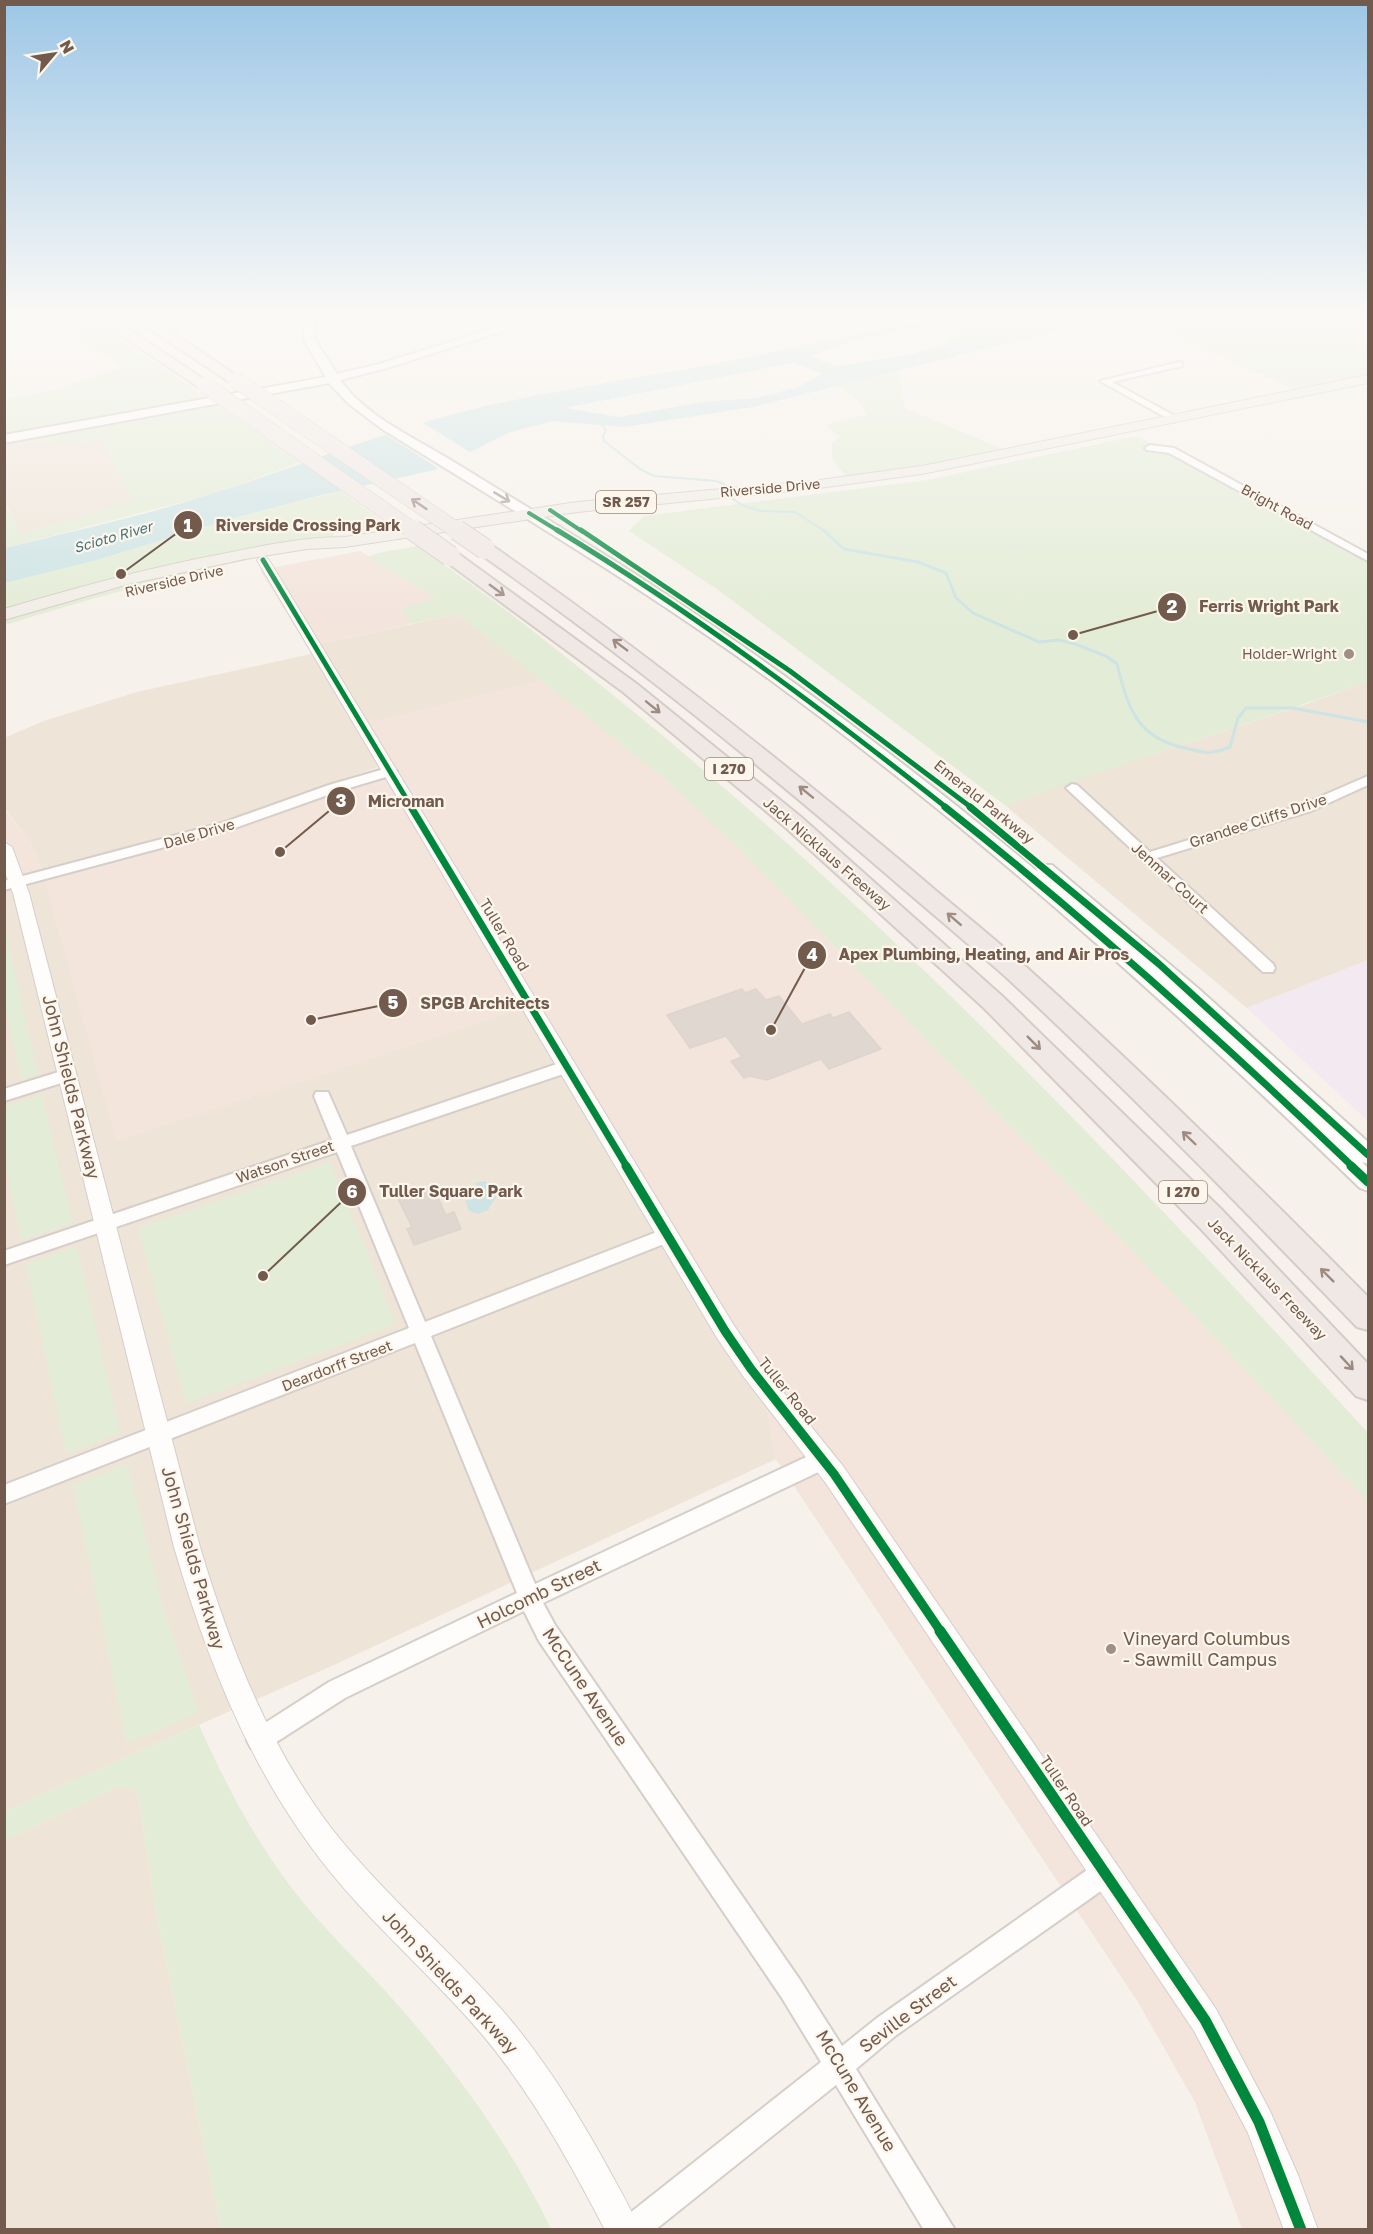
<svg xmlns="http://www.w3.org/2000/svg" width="1373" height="2234" font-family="'Golos Text',sans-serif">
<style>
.residential{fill:#eee4d8}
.commercial{fill:#f3e4dc}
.education{fill:#f2e9f1}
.green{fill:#e3ecd6}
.water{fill:#cde3e4;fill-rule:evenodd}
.pier{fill:#f6f1ea}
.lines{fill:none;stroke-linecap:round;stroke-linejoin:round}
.stream-far1{stroke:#cde3e4;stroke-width:2}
.stream{stroke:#cde3e4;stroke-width:3}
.building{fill:#dfd7d0;stroke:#ded5cd;stroke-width:1.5}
.minor-casing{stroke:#d5cec9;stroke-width:4}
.tertiary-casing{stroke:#d5cec9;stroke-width:2}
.secondary-casing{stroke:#d5cec7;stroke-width:4}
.primary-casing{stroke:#d5ccc7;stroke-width:2}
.motorway-casing{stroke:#d5ccc7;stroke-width:4}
.minor{fill:#fefdfc;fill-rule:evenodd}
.tertiary{fill:#fefdfc;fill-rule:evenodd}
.secondary{fill:#fefdfc;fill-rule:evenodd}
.primary{fill:#f1ede6;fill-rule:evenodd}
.motorway{fill:#f0e8e5;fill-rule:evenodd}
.motorway-bridge-far1-casing{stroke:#d5ccc7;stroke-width:17;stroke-linecap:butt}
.motorway-bridge-casing{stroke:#d5ccc7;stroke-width:22;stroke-linecap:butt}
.motorway-bridge-far1{stroke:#f0e8e5;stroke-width:16}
.motorway-bridge{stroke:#f0e8e5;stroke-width:20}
.cycleway-far4-casing{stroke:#fdf6ec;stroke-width:6}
.cycleway-far3-casing{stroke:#fdf6ec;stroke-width:8}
.cycleway-far2-casing{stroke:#fdf6ec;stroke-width:10}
.cycleway-far1-casing{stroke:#fdf6ec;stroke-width:13}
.cycleway-casing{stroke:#fdf6ec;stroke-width:15}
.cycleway-far4{stroke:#00873e;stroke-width:4}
.cycleway-far3{stroke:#00873e;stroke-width:5}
.cycleway-far2{stroke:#00873e;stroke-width:7}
.cycleway-far1{stroke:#00873e;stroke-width:9}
.cycleway{stroke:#00873e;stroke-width:11}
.oneway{stroke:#aa9b93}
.oneway2{stroke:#9e8c82}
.poi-dot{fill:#a08f84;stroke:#fdf6ec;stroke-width:2}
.labels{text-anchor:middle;stroke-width:4.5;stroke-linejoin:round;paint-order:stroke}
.far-street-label{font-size:14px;fill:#725a4d;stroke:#fdf6ec}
.shield{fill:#fdf6ec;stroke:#9c897d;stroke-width:1.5}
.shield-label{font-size:14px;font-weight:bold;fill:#725a4d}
.far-water-label{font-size:14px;font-style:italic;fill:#46747c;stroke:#fdf6ec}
.far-poi-label{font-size:14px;fill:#725a4d;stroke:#fdf6ec;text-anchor:end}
.street-label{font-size:15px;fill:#725a4d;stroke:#fdf6ec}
.near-street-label{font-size:18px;fill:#725a4d;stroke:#fdf6ec}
.near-poi-label{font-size:18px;fill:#725a4d;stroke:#fdf6ec;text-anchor:start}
.leader{fill:none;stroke:#725a4d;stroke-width:2}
.callout-dot{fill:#725a4d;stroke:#fdf6ec;stroke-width:2}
.mark-label{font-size:18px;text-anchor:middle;font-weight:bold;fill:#fff}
.callout-label{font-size:16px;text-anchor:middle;font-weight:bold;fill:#725a4d;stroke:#fdf6ec;stroke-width:4.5;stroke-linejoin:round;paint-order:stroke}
</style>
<rect width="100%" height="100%" fill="#f6f1ea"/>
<!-- residential -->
<path class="residential" d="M19,438L25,441L69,444L102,439L133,501L21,534L5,503V439Z
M458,614L543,680L355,726L378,767L187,833L116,1141L527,1007L767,1408L776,1459L336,1664L5,1811L4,880L42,870L29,840L5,809L4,738L44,721L137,692L311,654L308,647Z
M1368,681V960L1247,1008L1006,806L1068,782L1307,704Z
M119,1787L133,1788L139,1798L156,1912L221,2229H5L4,1840Z"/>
<!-- commercial -->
<path class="commercial" d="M360,551L437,598L402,609L410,624L308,647L260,570Z
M543,680L667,781L739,849L1175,1295L1368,1502V2229H1242L1195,2102L1138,2002L776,1459L767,1408L527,1007L116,1141L42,871L5,880L4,809L29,840L42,871L187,833L378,768L354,726Z"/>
<!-- education -->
<path class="education" d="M1368,960V1121L1247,1008Z"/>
<!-- green -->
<path class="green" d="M47,317H87L208,398L90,418L5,436L4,399L51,391L123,367Z
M1135,317H1368V379L1301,393Z
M900,371L902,398L905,408L1012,453L849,480L832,459V442L840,437L825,425L867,415L858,400L836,385Z
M219,406L300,462L213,494L5,548L4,503L21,534L133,501L102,439L69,444L25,441L19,438Z
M1131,437H1138L1368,563V681C1249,726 1125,760 1006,806L717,589L629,531L644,516L927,480Z
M340,491L383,522L381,527L334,533V536L380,530L240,552L5,612V583L97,560L234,518Z
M417,546C491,596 561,653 630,709C898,927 1136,1178 1368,1433V1502L1175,1295L739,849L667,781L458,614L410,624L401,608L436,598L367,557C383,550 400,550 417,546Z
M307,548C205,567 104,594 5,625L4,620L178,571Z
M5,927L38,1074L21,1079L5,1004Z
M42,1095L73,1223L21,1240L5,1158V1106Z
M330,1162L396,1324L186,1404L138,1228Z
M77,1246L120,1433L66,1454L26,1264Z
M128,1464L163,1608L199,1712L127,1744L73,1485Z
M199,1725C227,1788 259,1848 302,1901C329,1934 360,1963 389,1995C452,2065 510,2144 551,2229H221L156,1912L139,1798L133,1788L119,1787L4,1840L5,1811Z"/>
<!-- water -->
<path class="water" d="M953,317H1111L753,407L624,427L552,421L508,433L434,470L322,495L234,518L97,560L5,583V548C73,531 147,515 214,493C297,467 377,434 461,412C541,392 622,381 703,366C786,350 869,330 953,317ZM971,324L945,345L908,355L837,366L811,357C862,334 916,326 971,324ZM793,363L823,374L798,387L757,398L702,402L619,417L565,408Z
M483,1181L491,1183L497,1195L488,1210L478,1214L469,1211L465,1201L480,1196L475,1183Z"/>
<!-- pier -->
<path class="pier" d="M420,421L473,454L441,470L382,432Z"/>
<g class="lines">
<!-- stream-far1 -->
<path class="stream-far1" d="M600,423L606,430L603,436L604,441L640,469L654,476L716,481L724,484L725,489
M727,495L742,505L760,511L795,512L826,532"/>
<!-- stream -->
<path class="stream" d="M823,530L844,549L918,562L946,573L956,598L973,613L1039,642L1059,640L1075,644L1106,656L1117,664C1128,707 1136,738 1185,748C1206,753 1209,755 1230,747L1238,718L1246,708H1293L1368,722"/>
</g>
<!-- building -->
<path class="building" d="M742,989L745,993L756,989L766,1000L779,996L802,1024L830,1014L833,1018L849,1012L881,1049L829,1069L821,1059L767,1080L750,1076L744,1078L731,1061L742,1057L726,1036L690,1048L667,1015Z
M433,1187L446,1215L454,1212L461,1229L414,1245L407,1229L412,1227L398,1199Z"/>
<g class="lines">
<defs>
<path id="minor" d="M1179,362H1182V366L1112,382L1177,417L1178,419L1174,422L1100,381Z
M1150,445L1174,448L1368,554V561L1169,453L1147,450L1145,448Z
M391,767L397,771L396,774L339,791L232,829L4,890V881L222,823L329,785Z
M1368,776V785L1311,811L1157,858L1273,964L1275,968L1273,972H1263L1066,788L1072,784L1077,785L1150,852L1301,805Z
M566,1061L572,1063L574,1067L572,1071L351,1146L425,1322L662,1230L668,1228L674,1230L677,1235L674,1240L431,1336L535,1584L817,1452L824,1450L831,1452L834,1459L831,1466L543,1603L555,1625L800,1980L842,2046L877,2018L1097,1863L1106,1860L1115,1863L1118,1872L1115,1881L895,2036L856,2069L955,2230H924L836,2085L655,2230H617L621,2220L821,2062L782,1998L539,1641L524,1611L345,1698L267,1748L259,1752L251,1748L247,1740L251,1732L329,1682L517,1593L415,1343L4,1504V1485L409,1328L337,1152L4,1265V1251L332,1140L314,1096L316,1092H328L347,1135Z
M68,1069L74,1071L76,1075L74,1079L4,1101V1089Z"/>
<path id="tertiary" d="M263,556L269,560L733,1324L759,1362L843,1466L1216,2009L1270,2111L1298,2175L1318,2230H1284L1248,2133L1194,2031L825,1482L743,1376L717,1338L257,560Z
M4,842L12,847L29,893L200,1547C230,1647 268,1745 332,1829C381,1891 441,1942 494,2001C537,2048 571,2102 602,2157C615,2181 629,2204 640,2230H605C567,2157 527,2085 473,2024C420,1964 358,1912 311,1847C245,1757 205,1653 174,1547L13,893L4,870Z"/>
<path id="secondary" d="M305,317H315V340L337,374L379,364L530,317H547L387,368L340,380C365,416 413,437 449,459C512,498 576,536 638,576C777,666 910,766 1038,872L1036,869L1038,865H1052L1200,990L1368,1142V1164L1362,1162L1368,1168V1191L1360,1188C1173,1007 980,833 769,679C645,589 513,510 382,429L349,404L329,383L4,443V435L326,377L304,340Z"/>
<path id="primary" d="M1368,375V383L922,474L812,489L577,512L345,547L307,549L245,559L129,584L4,620V609C78,587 152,567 227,553C266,545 305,537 345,537L577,502L812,481L922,466Z"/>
<path id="motorway" d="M94,317H111L212,385L210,388H200Z
M132,317H149L243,380L236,384L231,383Z
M485,544L491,545C638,647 777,757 914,872C951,904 989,934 1025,966C1143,1072 1256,1184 1368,1297V1330L1357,1327C1242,1208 1127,1089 1006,977C971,946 935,916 899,885C764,768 625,656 479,553L476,549L479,545Z
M450,551L456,552L637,684L801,817L1002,996L1222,1210L1368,1364V1400L1356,1396L1200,1228L984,1008L785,827L623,692L444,560L441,556L444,552Z"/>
</defs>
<!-- minor casing -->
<use href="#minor" class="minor-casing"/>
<!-- tertiary casing -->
<use href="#tertiary" class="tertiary-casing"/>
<!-- secondary casing -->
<use href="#secondary" class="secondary-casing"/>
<!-- primary casing -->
<use href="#primary" class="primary-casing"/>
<!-- motorway casing -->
<use href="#motorway" class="motorway-casing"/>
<!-- minor -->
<use href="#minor" class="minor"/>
<!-- tertiary -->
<use href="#tertiary" class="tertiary"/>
<!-- secondary -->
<use href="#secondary" class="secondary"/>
<!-- primary -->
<use href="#primary" class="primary"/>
<!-- motorway -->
<use href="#motorway" class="motorway"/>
<defs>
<path id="motorway-bridge-far1" d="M236,380L459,532
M205,385L415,532"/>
<path id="motorway-bridge" d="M413,530L450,556
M457,530L485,549"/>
</defs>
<!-- motorway-bridge-far1 casing -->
<use href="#motorway-bridge-far1" class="motorway-bridge-far1-casing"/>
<!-- motorway-bridge casing -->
<use href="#motorway-bridge" class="motorway-bridge-casing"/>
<!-- motorway-bridge-far1 -->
<use href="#motorway-bridge-far1" class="motorway-bridge-far1"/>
<!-- motorway-bridge -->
<use href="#motorway-bridge" class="motorway-bridge"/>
<defs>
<path id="cycleway-far4" d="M550,510L583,532
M529,513L560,532"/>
<path id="cycleway-far3" d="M557,530C694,613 822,709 947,808
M581,530L790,671L972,808
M263,560L412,808"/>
<path id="cycleway-far2" d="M411,807L627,1167
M945,807C1087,920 1222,1041 1353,1167
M970,807L1159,964L1368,1155"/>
<path id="cycleway-far1" d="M626,1166L725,1331L751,1369L834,1474L941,1632
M1351,1166L1368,1182"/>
<path id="cycleway" d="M940,1631L1205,2020L1259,2122L1301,2230"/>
</defs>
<!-- cycleway-far4 casing -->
<use href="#cycleway-far4" class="cycleway-far4-casing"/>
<!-- cycleway-far3 casing -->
<use href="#cycleway-far3" class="cycleway-far3-casing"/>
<!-- cycleway-far2 casing -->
<use href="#cycleway-far2" class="cycleway-far2-casing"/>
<!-- cycleway-far1 casing -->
<use href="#cycleway-far1" class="cycleway-far1-casing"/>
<!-- cycleway casing -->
<use href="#cycleway" class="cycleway-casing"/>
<!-- cycleway-far4 -->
<use href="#cycleway-far4" class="cycleway-far4"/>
<!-- cycleway-far3 -->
<use href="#cycleway-far3" class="cycleway-far3"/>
<!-- cycleway-far2 -->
<use href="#cycleway-far2" class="cycleway-far2"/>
<!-- cycleway-far1 -->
<use href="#cycleway-far1" class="cycleway-far1"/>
<!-- cycleway -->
<use href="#cycleway" class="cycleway"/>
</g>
<!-- one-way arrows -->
<defs><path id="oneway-shaft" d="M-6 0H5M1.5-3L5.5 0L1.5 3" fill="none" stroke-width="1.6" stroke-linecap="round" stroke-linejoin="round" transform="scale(1.5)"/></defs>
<use class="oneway" href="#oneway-shaft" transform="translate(502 497) rotate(31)"/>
<g class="oneway2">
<use href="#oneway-shaft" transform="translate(419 504) rotate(-146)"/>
<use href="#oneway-shaft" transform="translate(497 590) rotate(36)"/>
<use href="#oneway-shaft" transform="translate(620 645) rotate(-143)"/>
<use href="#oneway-shaft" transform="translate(653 707) rotate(39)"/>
<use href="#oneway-shaft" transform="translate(806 792) rotate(-141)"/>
<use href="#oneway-shaft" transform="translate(954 919) rotate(-139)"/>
<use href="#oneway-shaft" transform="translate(1034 1043) rotate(45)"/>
<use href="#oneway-shaft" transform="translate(1189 1138) rotate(-136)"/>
<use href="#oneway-shaft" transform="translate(1327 1275) rotate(-135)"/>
<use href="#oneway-shaft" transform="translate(1347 1363) rotate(47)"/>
</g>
<!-- sky -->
<linearGradient id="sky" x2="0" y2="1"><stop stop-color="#9dc7e6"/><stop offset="0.5" stop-color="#fbf9f6"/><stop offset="1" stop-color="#fbf9f6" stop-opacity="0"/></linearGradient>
<rect width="1373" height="630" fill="url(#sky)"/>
<!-- markers -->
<g class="poi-dot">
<circle cx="1349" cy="654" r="6"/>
<circle cx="1111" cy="1649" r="6"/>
</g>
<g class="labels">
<!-- far-street labels -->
<g class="far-street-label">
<text transform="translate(770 488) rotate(-5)" y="5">Riverside Drive</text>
<text transform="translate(1277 507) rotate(29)" y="5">Bright Road</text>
<text transform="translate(174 581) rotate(-13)" y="5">Riverside Drive</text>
</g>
<!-- shield labels -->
<g class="shield">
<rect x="596" y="491" width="60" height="22" rx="4.5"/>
<rect x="705" y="758" width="48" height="22" rx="4.5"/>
<rect x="1159" y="1181" width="48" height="22" rx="4.5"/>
</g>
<g class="shield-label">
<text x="626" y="507">SR 257</text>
<text x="729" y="774">I 270</text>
<text x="1183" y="1197">I 270</text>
</g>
<!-- far-water labels -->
<g class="far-water-label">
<text transform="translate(113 537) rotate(-16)" y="5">Scioto River</text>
</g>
<!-- far-poi labels -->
<g class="far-poi-label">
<text x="1337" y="659">Holder-Wright</text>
</g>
<!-- street labels -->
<g class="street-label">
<text transform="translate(984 802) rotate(39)" y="5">Emerald Parkway</text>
<text transform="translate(1258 821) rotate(-18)" y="5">Grandee Cliffs Drive</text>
<text transform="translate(199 834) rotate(-16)" y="5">Dale Drive</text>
<text transform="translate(827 854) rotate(41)" y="5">Jack Nicklaus Freeway</text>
<text transform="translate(1170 878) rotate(42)" y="5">Jenmar Court</text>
<text transform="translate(504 935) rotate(59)" y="5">Tuller Road</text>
<text transform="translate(285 1162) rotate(-19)" y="5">Watson Street</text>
<text transform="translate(1267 1279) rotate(46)" y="5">Jack Nicklaus Freeway</text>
<text transform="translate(337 1366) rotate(-21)" y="5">Deardorff Street</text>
<text transform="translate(787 1391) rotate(51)" y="5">Tuller Road</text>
<text transform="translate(1066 1791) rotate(56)" y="5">Tuller Road</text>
</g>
<!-- near-street labels -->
<g class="near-street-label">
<text transform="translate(71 1087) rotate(76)" y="6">John Shields Parkway</text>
<text transform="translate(193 1558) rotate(74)" y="6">John Shields Parkway</text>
<text transform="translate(539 1594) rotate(-26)" y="6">Holcomb Street</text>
<text transform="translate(585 1687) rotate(56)" y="6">McCune Avenue</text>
<text transform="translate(450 1982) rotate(47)" y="6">John Shields Parkway</text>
<text transform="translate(908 2014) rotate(-37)" y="6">Seville Street</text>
<text transform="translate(856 2091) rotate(59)" y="6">McCune Avenue</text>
</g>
<!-- near-poi labels -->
<g class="near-poi-label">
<text x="1123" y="1645">Vineyard Columbus<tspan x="1123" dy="21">- Sawmill Campus</tspan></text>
</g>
</g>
<!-- callouts -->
<path class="leader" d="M121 574L188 525M1073 635L1172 607M280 852L341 801M771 1030L812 955M311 1020L393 1003M263 1276L352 1192"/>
<g class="callout-dot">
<circle cx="121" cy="574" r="6"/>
<circle cx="1073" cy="635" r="6"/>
<circle cx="280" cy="852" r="6"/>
<circle cx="771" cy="1030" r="6"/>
<circle cx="311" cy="1020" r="6"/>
<circle cx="263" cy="1276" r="6"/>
<circle cx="188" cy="525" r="15"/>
<circle cx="1172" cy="607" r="15"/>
<circle cx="341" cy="801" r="15"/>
<circle cx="812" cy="955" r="15"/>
<circle cx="393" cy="1003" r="15"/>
<circle cx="352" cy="1192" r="15"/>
</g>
<g class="mark-label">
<text x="188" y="532">1</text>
<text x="1172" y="613">2</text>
<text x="341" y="807">3</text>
<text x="812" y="961">4</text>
<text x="393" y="1009">5</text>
<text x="352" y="1198">6</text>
</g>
<g class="callout-label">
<text x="308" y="531">Riverside Crossing Park</text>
<text x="1269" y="612">Ferris Wright Park</text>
<text x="406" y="807">Microman</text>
<text x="984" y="960">Apex Plumbing, Heating, and Air Pros</text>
<text x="485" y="1009">SPGB Architects</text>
<text x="451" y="1197">Tuller Square Park</text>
</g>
<!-- border -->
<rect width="1373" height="2234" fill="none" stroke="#725a4d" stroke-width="12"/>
<!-- north arrow -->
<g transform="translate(54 54) rotate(61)" stroke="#fdf6ec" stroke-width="4.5" paint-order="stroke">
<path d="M0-4.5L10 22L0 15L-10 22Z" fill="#725a4d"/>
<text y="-9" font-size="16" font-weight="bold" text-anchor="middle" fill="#725a4d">N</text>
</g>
</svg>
